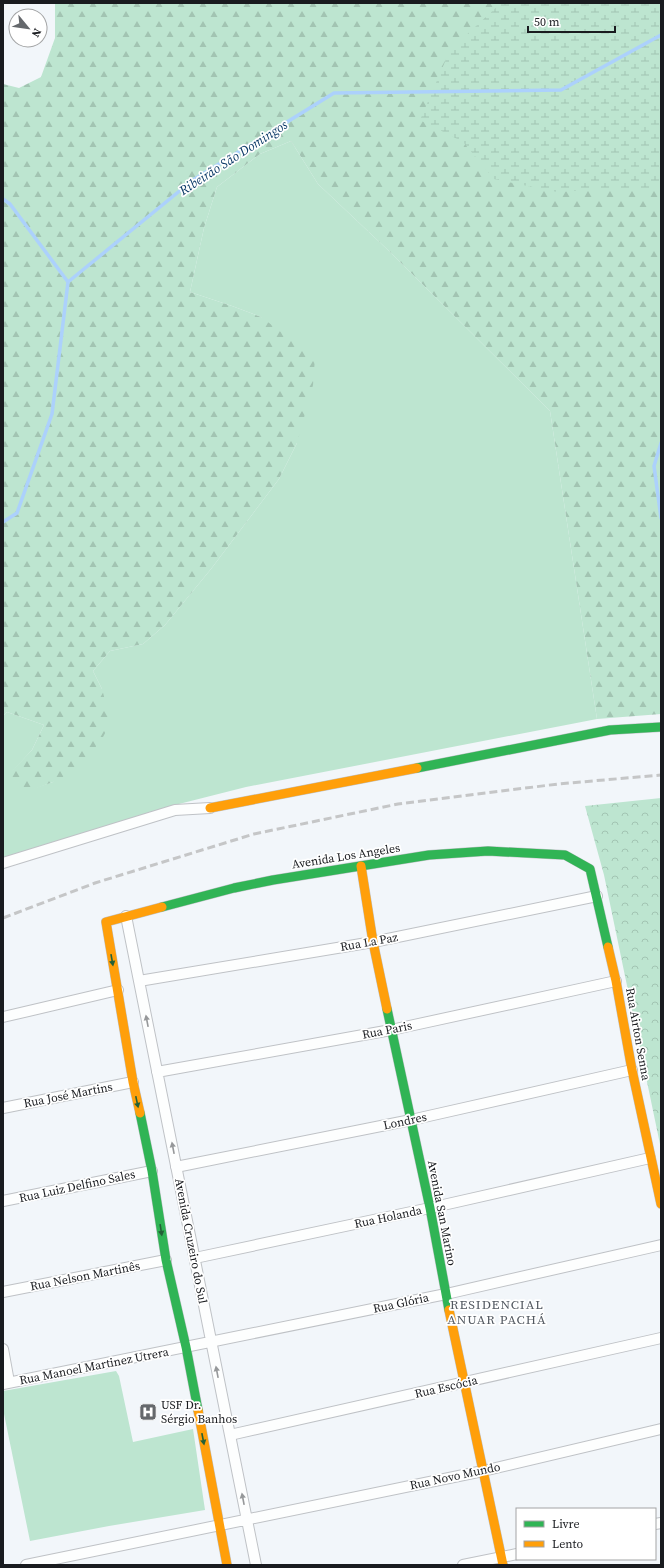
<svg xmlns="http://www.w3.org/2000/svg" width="664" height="1568" font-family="'Source Serif 4',serif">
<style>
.grass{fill:#bde5d0}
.forest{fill:url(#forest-firs)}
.wetland{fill:url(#wetland-marsh)}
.park{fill:url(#park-crowns)}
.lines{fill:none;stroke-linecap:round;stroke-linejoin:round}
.stream{stroke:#acd1fc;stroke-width:3.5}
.street-casing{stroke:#bfc2c6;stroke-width:12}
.fast-casing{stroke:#bfc2c6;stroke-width:10}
.slow-casing{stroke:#bfc2c6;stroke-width:10}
.street{stroke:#fdfefe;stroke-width:10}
.fast{stroke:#30b455;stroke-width:9}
.slow{stroke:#ff9f0a;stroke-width:9}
.rail{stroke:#c5c6c7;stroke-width:3;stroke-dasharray:8 4;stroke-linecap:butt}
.oneway{fill:#236037}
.oneway2{fill:#96989a}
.labels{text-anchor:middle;stroke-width:3.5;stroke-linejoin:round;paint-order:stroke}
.street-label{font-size:12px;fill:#191b1f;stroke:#fff}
.poi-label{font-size:12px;fill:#191b1f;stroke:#fff;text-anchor:start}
.water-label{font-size:13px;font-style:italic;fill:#083765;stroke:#fff}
.neighbourhood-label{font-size:13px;letter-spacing:1px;fill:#525860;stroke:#fff}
</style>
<defs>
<pattern id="forest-firs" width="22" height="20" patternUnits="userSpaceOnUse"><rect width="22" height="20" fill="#bde5d0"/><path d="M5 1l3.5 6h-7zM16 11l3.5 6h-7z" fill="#a2c4b2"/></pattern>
<pattern id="wetland-marsh" width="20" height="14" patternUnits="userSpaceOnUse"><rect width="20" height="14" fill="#bde5d0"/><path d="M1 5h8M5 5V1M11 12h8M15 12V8" fill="none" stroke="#a2c4b2"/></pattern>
<pattern id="park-crowns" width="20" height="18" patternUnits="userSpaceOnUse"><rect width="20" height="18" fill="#bde5d0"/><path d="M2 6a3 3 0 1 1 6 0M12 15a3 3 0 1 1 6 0" fill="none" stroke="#a2c4b2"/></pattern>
</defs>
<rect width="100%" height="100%" fill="#f2f6fa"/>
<!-- grass -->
<path class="grass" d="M291,141L318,184L390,252L550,411L597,719L246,787L171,806L3,860V716L7,712L44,725L32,750L9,775L29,790L53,782L102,689L93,671L110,651L143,644L165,625L211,569L279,479L297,443L261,317L232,306L190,292L204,228L217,187L260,154Z
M116,1371L119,1376L133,1442L193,1429L205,1510L109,1526L30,1541L3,1409V1391Z"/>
<!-- forest -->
<path class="forest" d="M55,3H661V714L597,719L550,411L390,252L318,184L291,141L260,154L217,187L204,228L190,292L232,306L261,317L315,357L313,385L297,443L279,479L211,569L165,625L143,644L110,651L93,671L102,689L111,722L103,737L80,768L53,782L29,791L8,775L32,750L44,725L7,712L3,716V84L19,88L41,77L55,38Z"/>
<!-- wetland -->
<path class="wetland" d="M501,3H661V189L615,188L557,192L494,179L463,142L420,120L450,50Z"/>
<!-- park -->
<path class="park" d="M661,798V1149L604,875L585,806Z"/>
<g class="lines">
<!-- stream -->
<path class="stream" d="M3,199L10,204L68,282
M661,443L654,466L661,518
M3,522L17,513L52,414L68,282L193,180L334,93L561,90L661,35"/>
<defs>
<path id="street" d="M3,863L175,810L210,808
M126,916L256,1565
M139,981L373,942L597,896
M3,1017L118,990
M157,1072L391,1030L616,981
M3,1108L133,1082
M176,1167L411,1120L632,1070
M3,1201L152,1171
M195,1258L430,1208L650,1158
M3,1292L166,1260
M3,1349L9,1382
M3,1384L446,1294L661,1245
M230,1435L661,1338
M655,1524L661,1523
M26,1565L483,1471L661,1429
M463,1565L517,1554"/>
<path id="fast" d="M417,768L610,730L661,727
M162,907L234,888L273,880L429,855L488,851L565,855L590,869L608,947
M387,1009L430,1208L449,1310
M140,1113L152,1171L166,1260L186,1347L198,1410"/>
<path id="slow" d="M210,808L417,768
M361,866L373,942L387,1009
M608,947L616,981L632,1070L661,1204
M140,1113L133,1082L106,922L162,907
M449,1310L503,1565
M198,1410L227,1565"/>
</defs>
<!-- street casing -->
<use href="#street" class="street-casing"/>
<!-- fast casing -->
<use href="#fast" class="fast-casing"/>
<!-- slow casing -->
<use href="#slow" class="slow-casing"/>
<!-- street -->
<use href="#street" class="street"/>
<!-- fast -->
<use href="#fast" class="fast"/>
<!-- slow -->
<use href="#slow" class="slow"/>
<!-- rail -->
<path class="rail" d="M3,918L95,883L254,834L398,804L558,784L661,775"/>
</g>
<!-- one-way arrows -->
<defs><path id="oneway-solid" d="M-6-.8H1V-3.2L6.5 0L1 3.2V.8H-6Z"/></defs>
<g class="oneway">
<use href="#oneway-solid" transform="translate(112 960) rotate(80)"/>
<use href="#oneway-solid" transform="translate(137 1102) rotate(78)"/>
<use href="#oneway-solid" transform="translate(161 1230) rotate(81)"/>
<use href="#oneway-solid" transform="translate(203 1439) rotate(79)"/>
</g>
<g class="oneway2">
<use href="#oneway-solid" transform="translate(147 1021) rotate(-101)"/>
<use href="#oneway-solid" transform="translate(173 1148) rotate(-101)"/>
<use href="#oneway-solid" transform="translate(217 1372) rotate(-101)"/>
<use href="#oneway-solid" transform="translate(243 1499) rotate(-101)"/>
</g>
<!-- icons -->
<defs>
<symbol id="hospital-square" viewBox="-11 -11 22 22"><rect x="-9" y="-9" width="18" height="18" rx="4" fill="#65686c" stroke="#fff"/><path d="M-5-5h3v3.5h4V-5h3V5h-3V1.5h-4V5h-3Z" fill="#fff"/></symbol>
</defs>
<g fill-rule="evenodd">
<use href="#hospital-square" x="138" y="1402" width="20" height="20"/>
</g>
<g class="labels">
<!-- street labels -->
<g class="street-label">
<text transform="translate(346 856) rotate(-9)" y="4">Avenida Los Angeles</text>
<text transform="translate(369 942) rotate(-10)" y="4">Rua La Paz</text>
<text transform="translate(387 1030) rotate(-11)" y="4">Rua Paris</text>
<text transform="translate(638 1034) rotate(80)" y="4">Rua Airton Senna</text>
<text transform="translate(68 1095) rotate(-11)" y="4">Rua José Martins</text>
<text transform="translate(405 1121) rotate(-12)" y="4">Londres</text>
<text transform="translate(77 1186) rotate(-12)" y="4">Rua Luiz Delfino Sales</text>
<text transform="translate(442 1213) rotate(79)" y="4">Avenida San Marino</text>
<text transform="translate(388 1217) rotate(-12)" y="4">Rua Holanda</text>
<text transform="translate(191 1241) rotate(79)" y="4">Avenida Cruzeiro do Sul</text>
<text transform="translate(85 1276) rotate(-11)" y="4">Rua Nelson Martinês</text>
<text transform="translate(401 1303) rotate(-12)" y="4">Rua Glória</text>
<text transform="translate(94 1366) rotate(-11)" y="4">Rua Manoel Martinez Utrera</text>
<text transform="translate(446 1387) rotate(-13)" y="4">Rua Escócia</text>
<text transform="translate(455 1476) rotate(-12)" y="4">Rua Novo Mundo</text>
</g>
<!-- poi labels -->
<g class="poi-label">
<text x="161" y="1409">USF Dr.<tspan x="161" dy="14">Sérgio Banhos</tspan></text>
</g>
<!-- water labels -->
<g class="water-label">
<text transform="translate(233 157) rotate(-33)" y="5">Ribeirão São Domingos</text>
</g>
<!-- neighbourhood labels -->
<g class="neighbourhood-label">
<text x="497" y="1309">RESIDENCIAL<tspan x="497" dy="15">ANUAR PACHÁ</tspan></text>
</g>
</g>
<!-- border -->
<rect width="664" height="1568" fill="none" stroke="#191b1f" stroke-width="8"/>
<!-- legend -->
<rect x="516" y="1508" width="140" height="52" fill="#ffffff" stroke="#a3a4a5"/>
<rect x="524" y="1521" width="20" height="6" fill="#30b455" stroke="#a3a4a5"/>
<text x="552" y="1528" font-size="12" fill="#191b1f">Livre</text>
<rect x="524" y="1541" width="20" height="6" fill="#ff9f0a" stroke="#a3a4a5"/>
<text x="552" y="1548" font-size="12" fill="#191b1f">Lento</text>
<!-- north arrow -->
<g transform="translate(28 28) rotate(119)"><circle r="19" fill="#ffffff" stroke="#a3a4a5"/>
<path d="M0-3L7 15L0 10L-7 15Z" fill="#65686c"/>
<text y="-6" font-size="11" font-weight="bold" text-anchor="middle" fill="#191b1f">N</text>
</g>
<!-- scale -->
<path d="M528 26v6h87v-6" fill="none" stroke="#191b1f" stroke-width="2"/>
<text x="534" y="26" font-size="12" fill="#191b1f" stroke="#ffffff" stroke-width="3" paint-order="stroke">50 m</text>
</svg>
